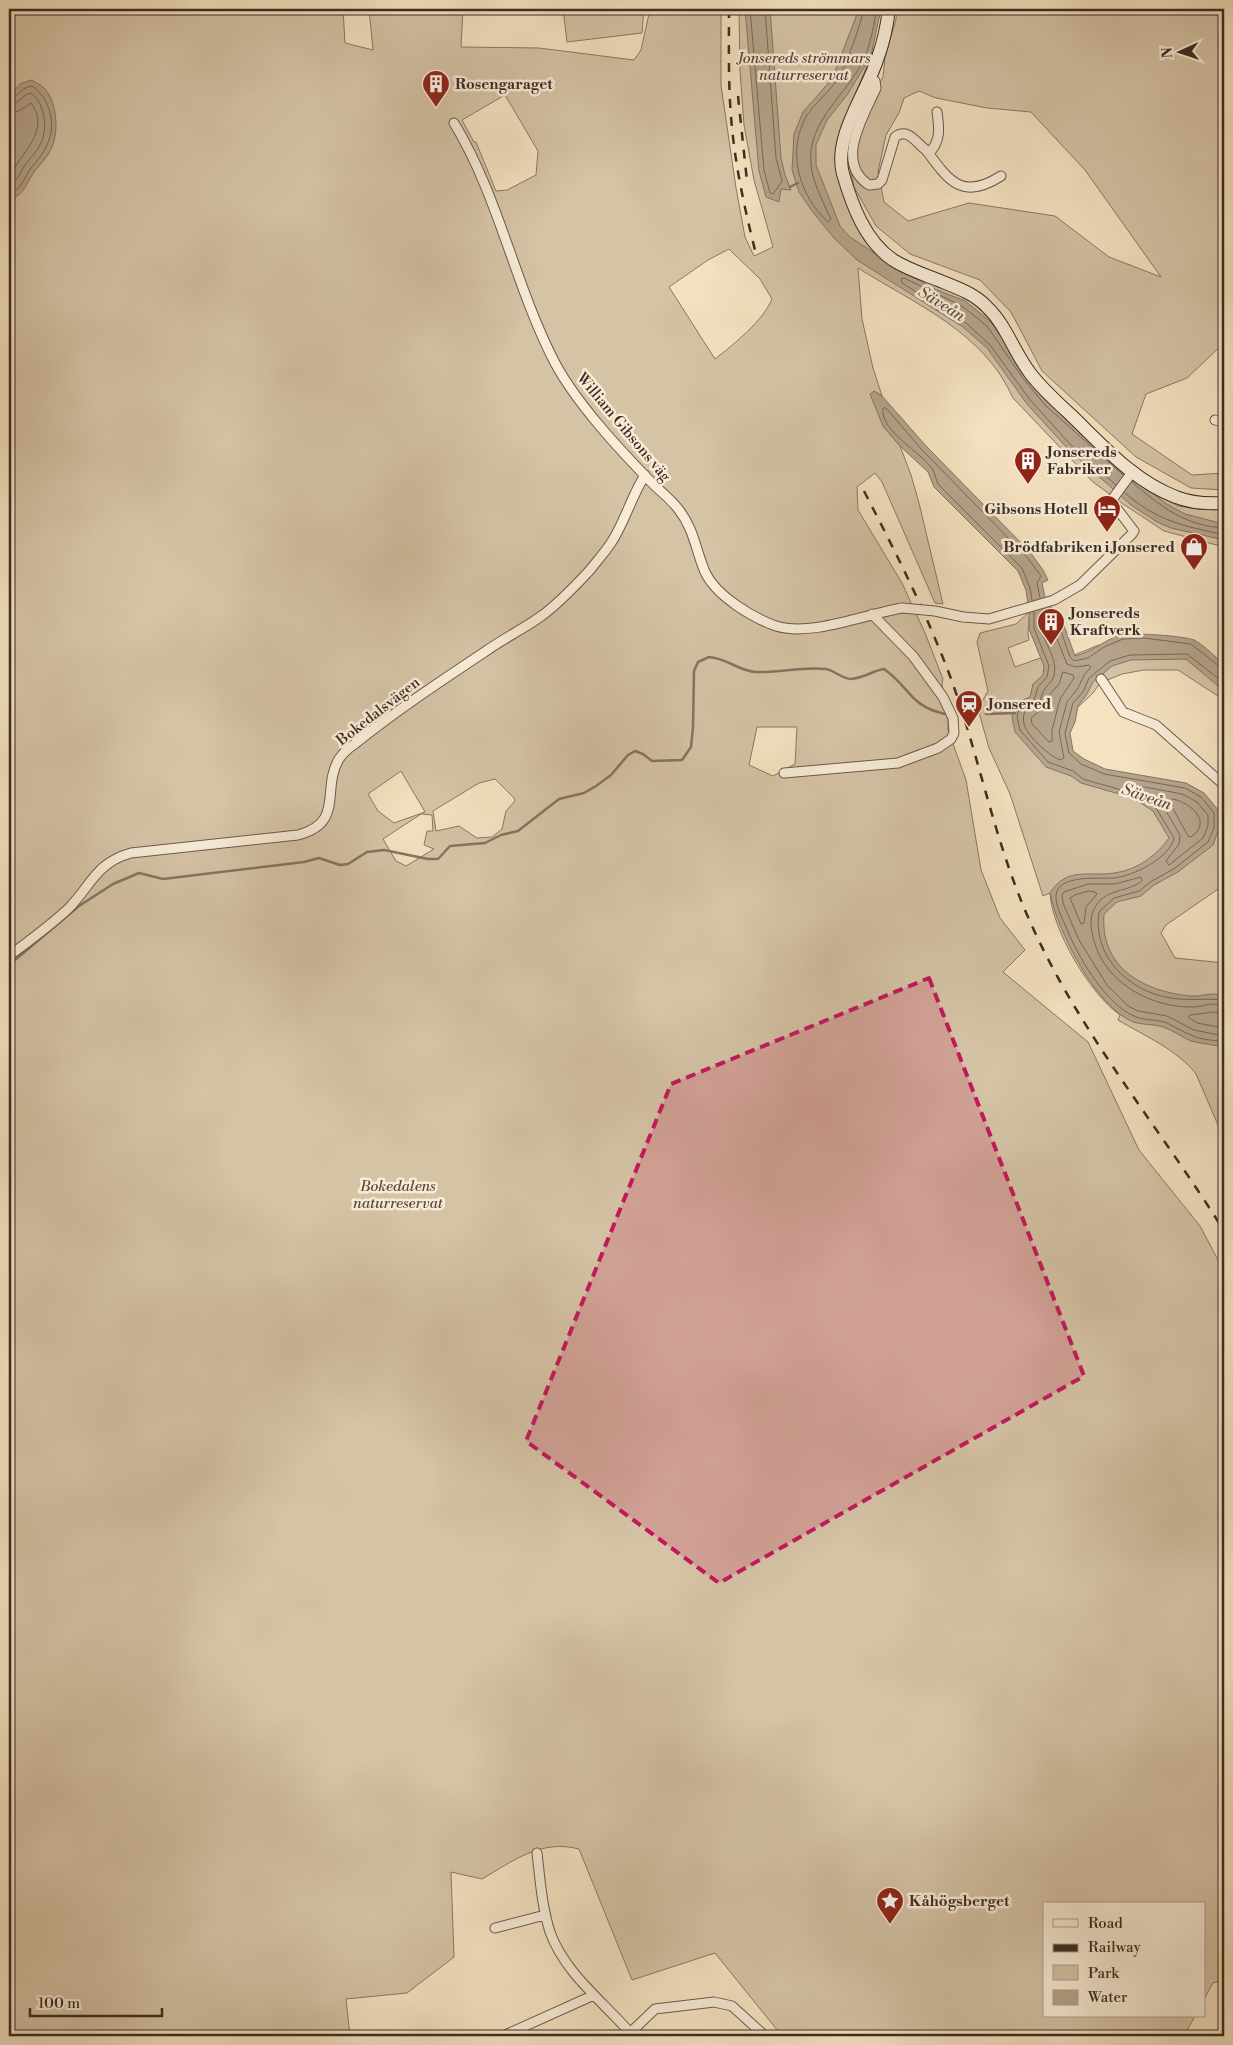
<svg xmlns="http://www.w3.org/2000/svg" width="1233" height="2045" font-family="'Libre Bodoni',serif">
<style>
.green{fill:#d5c3a6;stroke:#887866;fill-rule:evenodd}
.water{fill:#b5a48c;stroke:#847463}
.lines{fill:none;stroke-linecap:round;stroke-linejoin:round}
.shore{stroke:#786858;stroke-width:1}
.stream{stroke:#847463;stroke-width:2.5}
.street-casing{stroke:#695a4c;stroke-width:11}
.secondary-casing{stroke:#3a2d25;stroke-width:14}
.street{stroke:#f8ecd7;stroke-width:9}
.secondary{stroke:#f8ecd7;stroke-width:12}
.rail{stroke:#3a2d25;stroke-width:2.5;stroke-dasharray:9 9;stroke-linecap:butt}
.street-bridge-casing{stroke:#695a4c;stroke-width:11;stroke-linecap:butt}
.street-bridge{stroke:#f8ecd7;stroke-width:9}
.marked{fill:#c2185b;fill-opacity:0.2;stroke:#c2185b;stroke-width:4;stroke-dasharray:10 6;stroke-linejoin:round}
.labels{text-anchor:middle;stroke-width:5;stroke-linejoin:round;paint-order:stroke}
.park-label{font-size:15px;font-style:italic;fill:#594b3f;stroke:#f8ecd7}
.poi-label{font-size:15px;font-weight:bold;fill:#3a2d25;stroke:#f8ecd7;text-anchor:start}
.street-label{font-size:15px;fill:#3a2d25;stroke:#f8ecd7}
.water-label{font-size:16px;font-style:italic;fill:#5f5144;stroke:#f8ecd7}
</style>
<rect width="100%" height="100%" fill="#f5e2c1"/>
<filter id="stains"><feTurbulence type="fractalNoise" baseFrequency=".004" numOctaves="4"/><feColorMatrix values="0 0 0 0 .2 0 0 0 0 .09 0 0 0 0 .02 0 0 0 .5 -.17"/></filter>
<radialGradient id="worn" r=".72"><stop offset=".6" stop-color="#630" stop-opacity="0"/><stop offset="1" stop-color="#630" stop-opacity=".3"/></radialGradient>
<!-- green -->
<path class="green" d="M9,9H343L345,43L373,50L369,9H463L461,47L539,48L634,60L641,50L650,9H721V85L736,188L745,237L754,256L773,247L754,180L744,125L740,71L739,9H880L869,60L871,56L840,131L844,184L864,239L874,252L888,263L970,299L991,316L1011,351L1140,487L1178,506L1197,509L1224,510V547L1164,531L1123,504L1093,482L1013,398C984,332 915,304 858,268L862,319L873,368L882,396L874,391L883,426L900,446L911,475L919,503L943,604L935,603L882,482L875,473L857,487L858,510L902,583L925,633L943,679L942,684L948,721V730L966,780L981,870L1000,918L1025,950L1003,972L1088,1042L1139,1150L1200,1226L1224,1271V1980L1213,1983L1204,1999V1904H1044V2016H1195L1184,2036H782L715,1953L632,1980L579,1849C541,1839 513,1861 482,1879L451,1872L454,1957L407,1993L346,1999L350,2036H9ZM505,95L538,151L536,175L507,190L496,191L476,142H474L462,120ZM729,249L760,279L772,299C763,321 734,344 715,359L669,287L708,260ZM757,727H797L795,764L773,776L749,765ZM401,771L425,812L394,823L378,811L368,794ZM495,779L514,798L515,801L506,811L502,829L492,837L477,838L459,826L436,831L433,811L479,783ZM421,814L432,815L433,831H427L424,845L434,849L406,866L396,861L383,839Z
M563,9H644L642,33L567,42Z
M897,9H1224V343L1187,378L1146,394L1132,434L1192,475L1224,473V490L1191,488L1136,457L1042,371L1011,312L980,280L910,254L876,226L854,187L849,164L848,143L860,116L883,77L885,58L896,19ZM919,91L936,98L987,108L1031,112L1085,170L1161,277L1109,257L1055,216L969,203L908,221L884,202L878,172L886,135L899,113L904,98Z
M1030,611L1028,633L1029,640L1008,648L1015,667L1043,657L1062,660L1096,646L1116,641L1224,669V700L1178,670H1144L1122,674L1100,683L1093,693L1076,709L1064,734L1073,763L1224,813V885L1166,925L1161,933L1175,958L1224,963V1139L1196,1074C1178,1050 1143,1035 1118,1020L1120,1015C1090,994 1052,930 1050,893L1043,896L1010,794L989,748L978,709L988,691L977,642L980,633L1016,624Z"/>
<!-- water -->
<path class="water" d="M745,9H770L781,158L785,175L791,190L781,189L779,202L766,197L759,171Z
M859,9H881L871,56L847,95L827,120L816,145V165L840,226L850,237L902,271L937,290L965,301L991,322L1026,374L1123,469L1165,503L1185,514L1224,524V540L1171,528L1157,522L1131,505L1068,449L1027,404L987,348L963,327L857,260L834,238L812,211L799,192L792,170L794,134L803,112L832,79Z
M31,80C35,82 41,85 44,88C57,101 59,131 52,147C48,157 40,164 34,172C27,182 23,198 9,198V96L20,84Z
M874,391L882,396L927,447L1030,552L1043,570L1048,580L1042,583L1046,602L1061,617L1075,656C1092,652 1103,641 1120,635C1131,632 1184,636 1194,640C1204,645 1215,657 1224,664V689L1218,686L1186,659L1131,660L1112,666L1093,682L1087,694L1078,706L1075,722L1070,733L1073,751L1084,759L1105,769L1186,783L1204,793L1219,811V828L1213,845L1178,872L1154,885L1141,896L1117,902L1104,914C1100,968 1143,991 1190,996C1203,997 1212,991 1224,996V1048C1214,1044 1201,1044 1191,1041C1181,1037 1173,1030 1163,1027C1154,1024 1142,1025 1133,1022C1096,1007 1057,930 1050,893C1067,866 1089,877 1114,873C1137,870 1156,856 1169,838L1153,811L1133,798L1081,783L1071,776L1046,767L1015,732L1012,717L1015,703L1030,697L1033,684L1043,675L1044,666L1029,629V610L1026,590L1018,571L934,487L928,472L900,446L883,426L870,394Z"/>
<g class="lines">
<!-- shore -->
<path class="shore" d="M750,9L764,170L770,193L773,194L782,181L776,158L765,9
M863,9C863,21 843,74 835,83C827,94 815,103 807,115C786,150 799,196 828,222L831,219C824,205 812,180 811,165C806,119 851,93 866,54C871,40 875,23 876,9
M9,99C18,98 21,87 32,86C50,98 57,125 47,145C43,154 37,161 31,168C24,177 22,191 9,193
M9,105C19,105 22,94 31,93C45,103 48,128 41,143C37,152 30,158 25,165C19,174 18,181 9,187
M9,113L19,111L31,103C47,124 32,143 19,161C15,166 13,173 9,178
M1132,482C1160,506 1185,526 1224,528
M1116,485L1071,445L1031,401L990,345L966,323L902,283L901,279L904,278L962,306L987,326L1022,377L1045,405L1123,475
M1124,492C1158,522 1182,525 1224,535
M1032,600L1030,588L1022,568L938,484C936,480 935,474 933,470C922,452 880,432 883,408H886L923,451L1026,556L1041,576L1037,583L1040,598
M1045,609L1057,620L1070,657L1074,661L1088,658L1104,647L1123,639L1144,638L1191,644L1219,666L1224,667
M1034,612V628L1049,666L1047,677L1038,687L1034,700L1019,707L1017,717L1020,730L1048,762L1073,771L1083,779L1135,794L1156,808L1174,838C1170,858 1133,876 1114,878C1100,879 1058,874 1056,895C1055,907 1065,923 1069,934C1081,961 1106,1004 1134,1016C1144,1021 1157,1019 1167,1023C1175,1027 1183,1032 1191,1035C1201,1040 1213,1040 1224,1042
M1041,617H1044L1051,624L1067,664L1076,667L1089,665L1091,667L1084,675L1078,688L1067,702L1059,732L1064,758L1061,760C1050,757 1030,738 1025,727C1023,722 1023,716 1025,711L1039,703C1041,700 1041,696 1043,692C1045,686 1052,683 1054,676C1059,654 1037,638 1041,617Z
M1063,672L1073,675L1074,678L1060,699L1052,730V741L1049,742L1032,724L1031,718L1045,707L1050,694L1059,684Z
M1224,683L1187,654L1130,655L1110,661L1089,678L1083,692L1073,703L1065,733L1069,753L1081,764L1104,774L1185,788L1201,797L1214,813V828L1208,842L1175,868L1152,881L1139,891L1114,898L1099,912C1092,956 1129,992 1171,998C1189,1001 1207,998 1224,1000
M1145,787L1182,794L1197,802L1208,815V826L1203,838L1169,865L1166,861L1179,844L1180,835L1162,804L1142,791V788Z
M1173,799C1191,803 1213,822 1191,837L1188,836L1170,803Z
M1089,891L1095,892L1097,894L1086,907L1084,923L1081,924L1070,898L1075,895Z
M1224,1006C1220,1006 1217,1004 1213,1004C1207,1004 1200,1007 1194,1007C1154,1008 1110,986 1096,947C1092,936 1088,920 1094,909C1104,888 1127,893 1142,881L1141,877L1115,884H1088L1064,892L1062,895L1063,903L1079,940L1107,985L1128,1006L1138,1011L1167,1016L1194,1030L1224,1036
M1224,1014L1213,1012L1190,1015L1188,1017L1197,1023L1224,1028"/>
<!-- stream -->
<path class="stream" d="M790,187L798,183
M986,714L1015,713
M9,965L79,906L113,884L139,873L163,879L304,862L319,858L340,865L348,864L367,852L384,850L428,859H438L450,846L485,843L501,835L518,831L559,799L584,793L596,786L611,775L628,755L635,751L643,754L652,761L682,760L691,747L693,727L694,671L698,662L709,657C727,658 738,671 756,672C779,673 803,666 826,669C834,670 842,679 851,679C864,678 872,671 884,669C910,687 909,706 945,714"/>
<defs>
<path id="street" d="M870,77L875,81L876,88C864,116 834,162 869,185L878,184L882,180L895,137C908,127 916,143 926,150L931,151C941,139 939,127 937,112
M454,123C499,197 515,286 555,363C577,404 620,450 652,483C661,492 672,500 679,510C694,529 696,551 705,572C716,596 753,618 776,626C811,637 866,614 902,608
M926,150C949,181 962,201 1001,176
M1215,420L1224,422
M963,617L989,619L1054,600L1080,585L1132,534L1134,531L1111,501L1133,471
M1101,679L1123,712L1156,725L1224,785
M784,773L898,763L938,748L951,739L954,733L953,718L943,697L913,656L872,614
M9,956C29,941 51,925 69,908C92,884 96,863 131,853L298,835C345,823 321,789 339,759C343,753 350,747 356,743C397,710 441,681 486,651C503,639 523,629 540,617C556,606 577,584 590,570C597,561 605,552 611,543C625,522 631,497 645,475
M537,1853C540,1879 542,1907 550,1932C565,1974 605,2003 633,2036
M495,1928L545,1915
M630,2033L655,2009L714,2002L732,2006L765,2036
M503,2036L594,1995"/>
<path id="secondary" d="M889,9C887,26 883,44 877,60C866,94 833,137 843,174C852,205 865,241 893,260C907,269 923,274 938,280C955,287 974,293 987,307C1006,325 1014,352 1030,373C1042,389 1058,403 1072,416C1103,446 1135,482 1176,497C1191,503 1208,504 1224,503"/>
</defs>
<!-- street casing -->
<use href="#street" class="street-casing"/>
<!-- secondary casing -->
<use href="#secondary" class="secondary-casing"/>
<!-- street -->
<use href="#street" class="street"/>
<!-- secondary -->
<use href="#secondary" class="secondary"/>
<!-- rail -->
<path class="rail" d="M729,9C729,49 728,89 732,128C736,169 745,210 755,250
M738,96L747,181
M864,491C895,551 926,612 950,676C979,755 994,840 1028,917C1078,1032 1159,1126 1224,1231"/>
<defs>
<path id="street-bridge" d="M902,608L935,611L963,617"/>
</defs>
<!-- street-bridge casing -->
<use href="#street-bridge" class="street-bridge-casing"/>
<!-- street-bridge -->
<use href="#street-bridge" class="street-bridge"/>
</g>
<!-- marked area -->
<path class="marked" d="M929,978L1084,1376L719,1583L526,1441L671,1084Z"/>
<!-- icons -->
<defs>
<symbol id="building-pin" viewBox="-11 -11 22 30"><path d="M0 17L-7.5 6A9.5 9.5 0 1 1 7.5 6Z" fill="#8f2418" stroke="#f8ecd7"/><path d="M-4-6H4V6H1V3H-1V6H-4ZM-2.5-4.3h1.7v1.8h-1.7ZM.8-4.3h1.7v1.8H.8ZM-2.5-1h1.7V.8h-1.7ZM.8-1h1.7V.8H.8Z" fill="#fff"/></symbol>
<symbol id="hotel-pin" viewBox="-11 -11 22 30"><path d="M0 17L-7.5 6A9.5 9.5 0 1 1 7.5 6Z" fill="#8f2418" stroke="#f8ecd7"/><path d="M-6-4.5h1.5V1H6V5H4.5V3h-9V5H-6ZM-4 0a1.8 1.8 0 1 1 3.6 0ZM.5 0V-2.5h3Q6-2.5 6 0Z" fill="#fff"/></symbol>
<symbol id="shop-pin" viewBox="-11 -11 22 30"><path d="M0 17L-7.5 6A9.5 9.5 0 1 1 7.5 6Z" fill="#8f2418" stroke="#f8ecd7"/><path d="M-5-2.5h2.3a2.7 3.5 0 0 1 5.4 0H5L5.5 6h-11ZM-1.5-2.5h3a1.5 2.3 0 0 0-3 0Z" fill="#fff"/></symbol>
<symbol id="station-pin" viewBox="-11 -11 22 30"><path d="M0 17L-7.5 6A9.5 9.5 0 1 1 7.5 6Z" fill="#8f2418" stroke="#f8ecd7"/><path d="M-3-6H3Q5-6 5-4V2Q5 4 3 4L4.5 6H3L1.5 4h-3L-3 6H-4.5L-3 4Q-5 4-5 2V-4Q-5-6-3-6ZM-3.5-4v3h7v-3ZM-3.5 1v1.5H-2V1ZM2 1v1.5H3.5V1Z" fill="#fff"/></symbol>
<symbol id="sight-pin" viewBox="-11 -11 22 30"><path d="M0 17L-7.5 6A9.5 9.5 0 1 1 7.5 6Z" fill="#8f2418" stroke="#f8ecd7"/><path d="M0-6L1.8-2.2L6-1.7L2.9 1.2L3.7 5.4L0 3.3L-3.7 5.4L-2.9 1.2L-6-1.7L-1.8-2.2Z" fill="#fff"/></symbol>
</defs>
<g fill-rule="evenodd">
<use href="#building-pin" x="420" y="68" width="32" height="43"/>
<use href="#building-pin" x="1012" y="445" width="32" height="43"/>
<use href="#hotel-pin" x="1091" y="493" width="32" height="43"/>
<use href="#shop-pin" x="1178" y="531" width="32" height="43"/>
<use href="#building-pin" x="1035" y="606" width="32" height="43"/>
<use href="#station-pin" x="953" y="688" width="32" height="43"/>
<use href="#sight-pin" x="874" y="1885" width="32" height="43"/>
</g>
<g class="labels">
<!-- park labels -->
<g class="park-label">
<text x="804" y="63">Jonsereds strömmars<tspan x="804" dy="17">naturreservat</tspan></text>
<text x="398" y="1191">Bokedalens<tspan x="398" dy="17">naturreservat</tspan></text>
</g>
<!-- poi labels -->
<g class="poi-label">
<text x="455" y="89">Rosengaraget</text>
<text x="1047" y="457">Jonsereds<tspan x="1047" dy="17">Fabriker</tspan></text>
<text x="1088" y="514" text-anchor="end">Gibsons Hotell</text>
<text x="1175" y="552" text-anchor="end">Brödfabriken i Jonsered</text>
<text x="1070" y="618">Jonsereds<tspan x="1070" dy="17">Kraftverk</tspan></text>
<text x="988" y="709">Jonsered</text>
<text x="909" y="1906">Kåhögsberget</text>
</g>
<!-- street labels -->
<g class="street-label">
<text transform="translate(624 427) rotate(50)" y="5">William Gibsons väg</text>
<text transform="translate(378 711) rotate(-38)" y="5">Bokedalsvägen</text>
</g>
<!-- water labels -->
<g class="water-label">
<text transform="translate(942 303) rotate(32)" y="6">Säveån</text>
<text transform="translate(1147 796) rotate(19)" y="6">Säveån</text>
</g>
</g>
<!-- margin -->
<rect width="1233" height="2045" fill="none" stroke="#f5e2c1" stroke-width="30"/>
<rect x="10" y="10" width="1213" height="2025" fill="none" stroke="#3a2d25" stroke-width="2.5"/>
<rect x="15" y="15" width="1203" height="2015" fill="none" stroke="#3a2d25"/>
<!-- legend -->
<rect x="1043" y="1902" width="162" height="115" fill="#f8ecd7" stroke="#aca090"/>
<rect x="1053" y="1919" width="25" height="8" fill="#f8ecd7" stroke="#aca090"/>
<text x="1088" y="1928" font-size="15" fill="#3a2d25">Road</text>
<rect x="1053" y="1944" width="25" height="8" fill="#3a2d25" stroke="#aca090"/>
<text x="1088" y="1952" font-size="15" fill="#3a2d25">Railway</text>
<rect x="1053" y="1965" width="25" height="15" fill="#d5c3a6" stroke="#aca090"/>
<text x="1088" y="1978" font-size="15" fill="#3a2d25">Park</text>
<rect x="1053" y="1990" width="25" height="15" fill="#b5a48c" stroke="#aca090"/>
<text x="1088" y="2002" font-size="15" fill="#3a2d25">Water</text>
<!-- north arrow -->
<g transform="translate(1180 52) rotate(267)" stroke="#f8ecd7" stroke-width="4" paint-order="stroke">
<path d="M0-4L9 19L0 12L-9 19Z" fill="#3a2d25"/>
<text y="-8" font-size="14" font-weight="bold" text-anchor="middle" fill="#3a2d25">N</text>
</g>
<!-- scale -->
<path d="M30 2008v8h132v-8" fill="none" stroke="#3a2d25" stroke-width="2.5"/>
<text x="38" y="2008" font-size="15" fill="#3a2d25" stroke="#f8ecd7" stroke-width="4" paint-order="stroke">100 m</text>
<rect width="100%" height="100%" filter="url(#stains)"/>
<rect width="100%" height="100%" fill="url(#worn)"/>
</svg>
